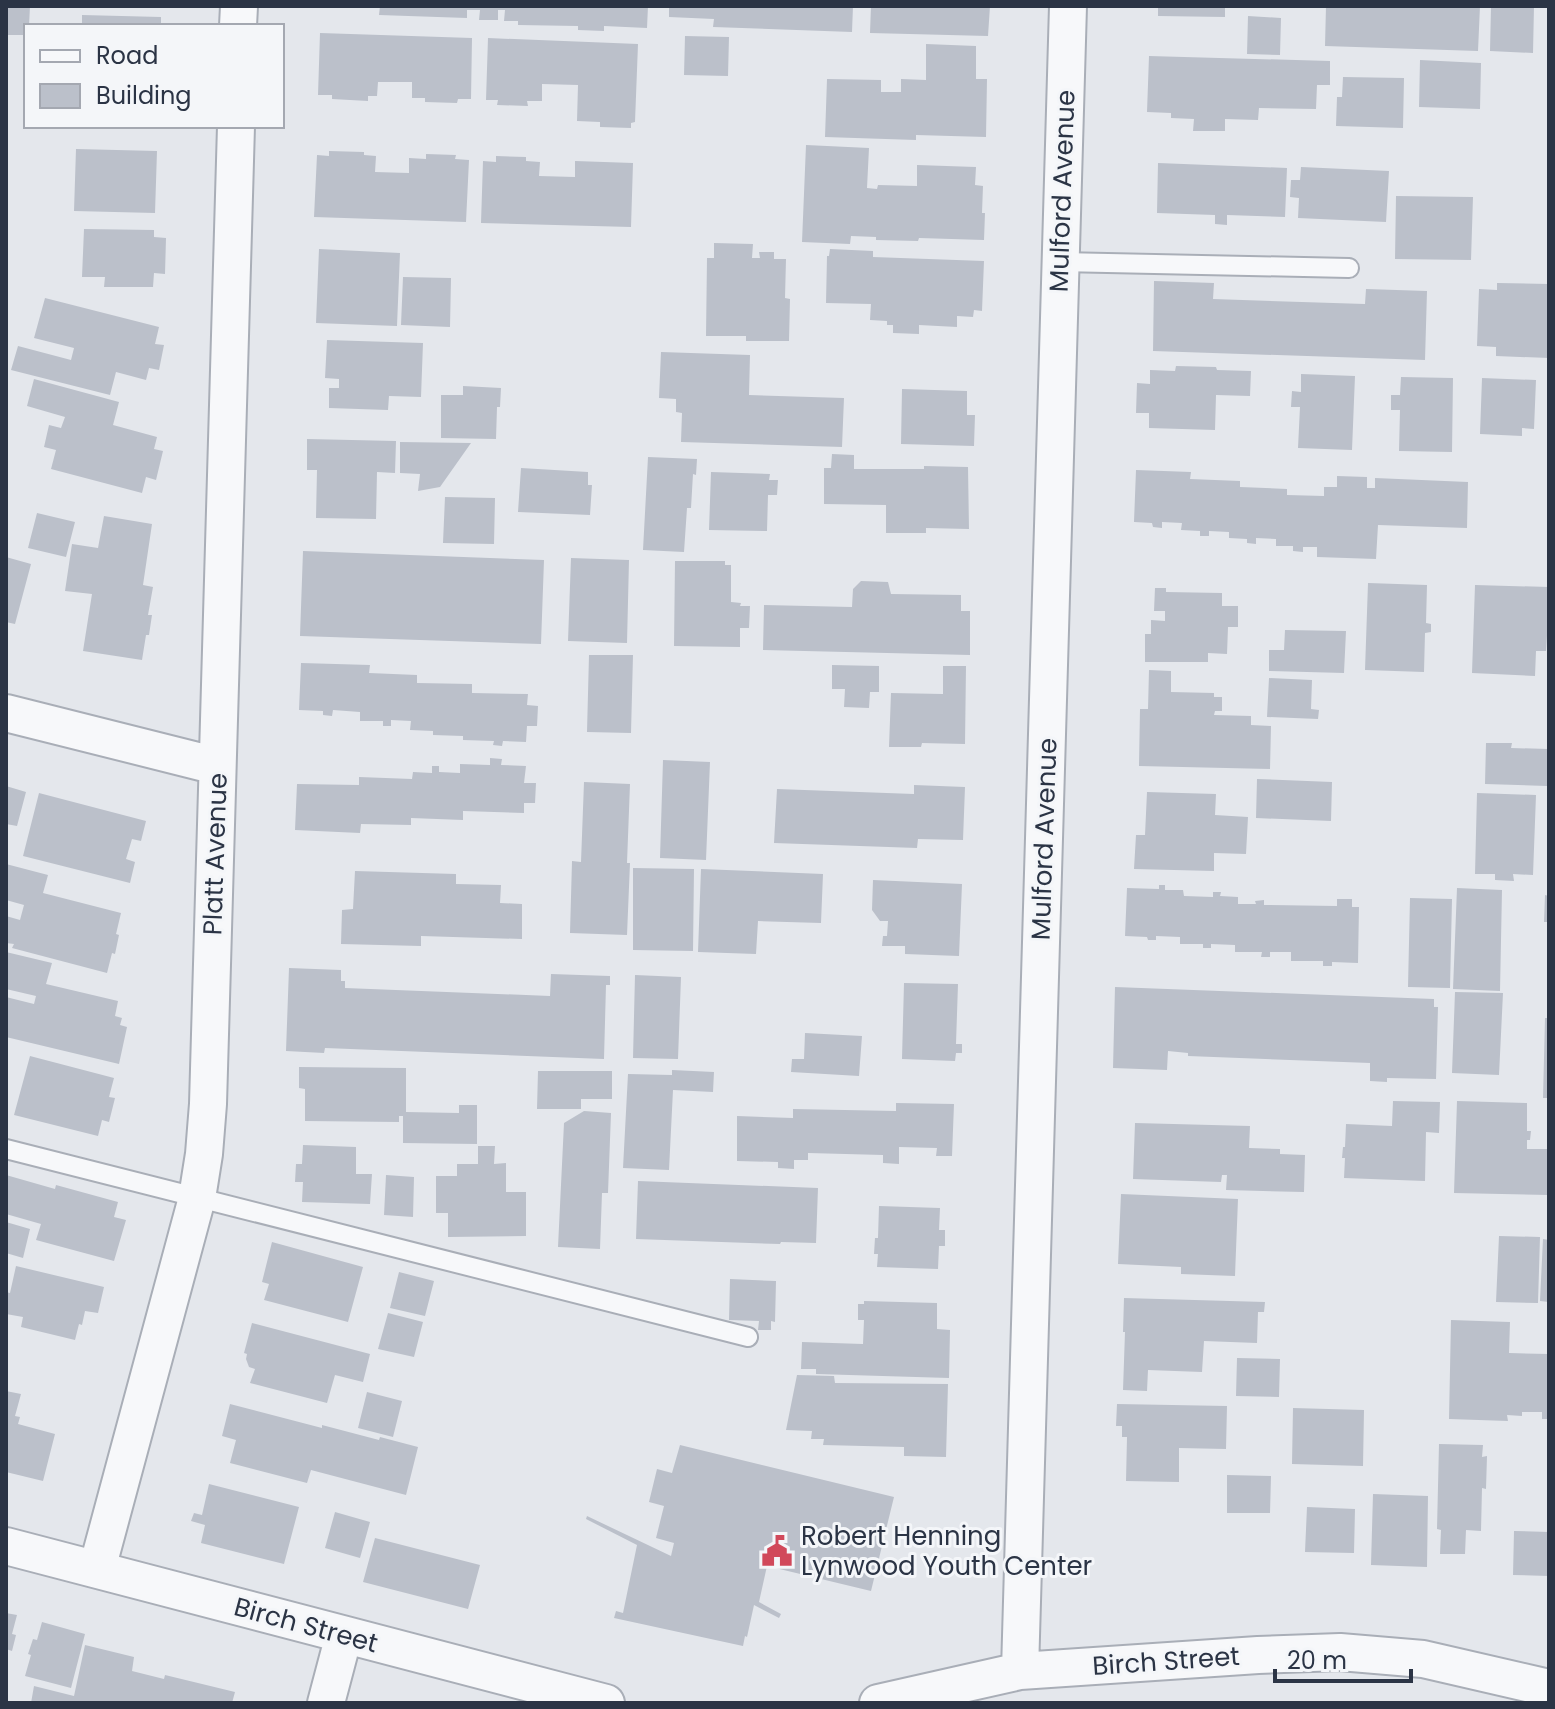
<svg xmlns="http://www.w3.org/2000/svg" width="1555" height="1709" font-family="Poppins,sans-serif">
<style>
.building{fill:#bbc0ca}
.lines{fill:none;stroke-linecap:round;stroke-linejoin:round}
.lane-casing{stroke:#a9aeb7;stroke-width:22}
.street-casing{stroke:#a9aeb7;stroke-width:40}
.lane{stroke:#f7f8fa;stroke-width:18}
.street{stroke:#f7f8fa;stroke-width:36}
.labels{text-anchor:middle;stroke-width:6;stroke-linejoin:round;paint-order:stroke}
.street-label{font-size:26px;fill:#2b3445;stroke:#f4f6f9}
.poi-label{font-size:26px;fill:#2b3445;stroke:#f4f6f9;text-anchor:start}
</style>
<rect width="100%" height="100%" fill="#e4e7ec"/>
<!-- building -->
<path class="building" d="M6,6H30L29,26H26V35H6Z
M380,6H648L647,28L604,26V31L578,30V26L518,25V21H504L505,10H498V20H479L480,10H467V18L379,15Z
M669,6H853L852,32L713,27L714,19L669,17Z
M871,6H990L988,36L870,33Z
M1158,6H1225V17L1158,16Z
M1326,6H1480L1478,51L1325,46Z
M1491,6H1534L1533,53L1490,51Z
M82,15L161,17V26H82Z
M1248,16L1281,18L1280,55L1247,54Z
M320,33L472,38L471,99H458L457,103L425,102V98H412V82H378L377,96H368V101L332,99V95H318Z
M685,36L729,37L728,76L684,75Z
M488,38L638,44L635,122L631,123V128L600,127V122L577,121L578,85L542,84V101H527L528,106L497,105L498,100H486Z
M926,44L976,46V79H987L986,137L916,135V140L825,137L827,79L881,80V92H901V79L926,80Z
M1149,56L1330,61V85H1317L1316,109L1259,108L1258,120L1225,119V131H1193L1194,119L1171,118V113L1147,112Z
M1420,60L1481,63L1480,109L1419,107Z
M1343,77L1404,78L1403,128L1336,126L1337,97H1342Z
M806,145L869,148L867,188L877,189L878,185L917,186V165L976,167L975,185L983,186L982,213H985L984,240L919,238L918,241L876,240V237L851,236L850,244L802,242Z
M76,149L157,151L155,213L74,211Z
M329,151L364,152V155L376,156L375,172L409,173V158L426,159V154L456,155L455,159L469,160L466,222L314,217L317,155L329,156Z
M496,156L526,157V161L540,162L539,176L575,177V161L633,163L631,227L481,223L483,161L496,162Z
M1158,163L1287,168L1285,217L1227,215V225L1215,224V215L1157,213Z
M1301,167L1389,171L1386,222L1298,218L1299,198L1290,197L1291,180H1300Z
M1396,196L1473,197L1471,260L1395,259Z
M84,229L154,230V237L166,238L165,274L154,273L153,287H104L105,277H82Z
M714,243L753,244L752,258H760L759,252H774V259H786L785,298L790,299L789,341H746V336H706L707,258H714Z
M319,249L400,253L397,326L316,323Z
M830,249L873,251V257L984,261L982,311L974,310L973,317L957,316V327L919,325V334L893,333V325H887V321L870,320L871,304L826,303L827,256H829Z
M403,277L451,278L450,327L401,325Z
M1154,281L1214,283L1213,299L1365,304L1366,289L1427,291L1425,360L1153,351Z
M1497,283L1549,284V358L1496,356V347L1477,346L1479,289L1497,290Z
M45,298L159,327L155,344L164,345L159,370L149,368L146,380L116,372L110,395L11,370L18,346L71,360L74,348L34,338Z
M327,340L423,343L421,397L389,396L388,410L329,408V388H339V379L325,378Z
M661,352L750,355L749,395L844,398L842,447L681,442L682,413L676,412V399L659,398Z
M1176,366L1216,367L1217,370L1251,371L1250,396L1216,395L1215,430L1149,428V413H1136L1137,383L1150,384V370L1175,371Z
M1301,374L1355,376L1352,450L1298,448L1300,407H1291L1292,391L1301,392Z
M1401,377L1453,378L1452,452L1399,451L1400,410H1391V395H1400Z
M1482,378L1536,380L1534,429L1522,428V436L1480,434Z
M34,379L119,402L113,425L157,437L154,449L163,451L156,480L146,477L142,493L51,469L56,450L44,447L49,425L61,428L65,417L27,406Z
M463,386L501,388L500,407H497L496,439L441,438V395H463Z
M902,389L967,391V415H975L974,446L901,444Z
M307,439L396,441L395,473L377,472L376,519L316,518L317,470H307Z
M400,442L471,443L440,487L418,491L420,474L400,473Z
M832,454L854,455V469H924V466L968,467L969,529L926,528V533H886V505L824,504V468H831Z
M648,457L697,459L696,475L693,474L691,508H687L684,552L643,550Z
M521,468L588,472V485H592L590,515L518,512Z
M1136,470L1191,472L1190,479L1240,481V487L1287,489V495L1324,496V487H1337V476L1367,477V488H1375V478L1468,482L1467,528L1378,525L1376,559L1317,557V547H1303V552L1293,551V546H1276V539L1256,538V544L1247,543V539L1229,538V532L1209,531V536H1200V531L1181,530L1182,523L1162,522V528L1153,527L1152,523L1134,522Z
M711,472L770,474L769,480H778L777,495H768L767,531L709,530Z
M445,497L495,498L494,544L443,543Z
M37,513L75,522L66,557L28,548Z
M104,516L152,524L143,585L153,587L148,615H152L149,635H146L142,660L83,651L92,594L65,591L72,544L98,548Z
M303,551L544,560L541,644L300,636Z
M6,557L31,564L15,624L6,622Z
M571,558L629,560L627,643L568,641Z
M675,561H725V565H731V602L741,603L740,606H750L749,628H740V647L674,646Z
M861,581L888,582L891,594L961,595V611H970V655L763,650L764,605L852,607L853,589Z
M1368,583L1427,585L1426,623L1431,624V632L1425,633L1424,672L1365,670Z
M1475,585L1549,587V636H1547L1546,651H1536L1535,676L1472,673Z
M1155,588H1166V592L1222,593V606H1238V627H1228L1227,654L1208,653V662H1145V634H1151V620L1165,621V611H1154Z
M1285,630L1346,631L1344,673L1269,671V650H1284Z
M589,655H633L631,733L587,732Z
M301,663L370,665L369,673L417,675V683L472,684V693L528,694L527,705L538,706L537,726H527L526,742L503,741L502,746L493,745L494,741L463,740V736L433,735V731L410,730L411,721L391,720V726H383V721H360V712L333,710L332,716L323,715V711L299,710Z
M832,665L879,666V692H870L869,708L844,707L845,689H832Z
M943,666H966L965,744L922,743L921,747H889L891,693L943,694Z
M1149,670L1171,671V692L1214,693V697H1222V711H1215L1214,715L1251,716V725L1271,726L1270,769L1139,766L1140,709H1148Z
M1269,678L1312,680L1311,709L1319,710L1318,719L1267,717Z
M1486,743H1512L1511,748L1548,749L1547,786L1485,784Z
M490,758L502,759L501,765L526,766L524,783H536L535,803H524V813L463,811V820L411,818V825L361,824L360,833L295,830L297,784L359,785V777L412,779L413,772L432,773V766H439V772L460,773V764L490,765Z
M663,760L710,762L706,860L660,858Z
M1257,779L1332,782L1331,821L1256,818Z
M584,782L630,784L627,863H630L627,935L570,933L572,861L581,862Z
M914,785L965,787L963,840L918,839L917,848L774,843L777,789L914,794Z
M6,786L26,792L17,826L6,824Z
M1147,792L1216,794L1215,815L1248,817L1246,854L1214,853V871L1134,869L1136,835H1145Z
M39,793L146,821L141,841L132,839L126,859L135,862L130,883L23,856Z
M1477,793L1536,795L1533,875L1513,874L1514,881L1495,880V874H1475Z
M6,864L48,875L43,893L121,913L116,934L119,935L115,954L112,953L107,973L12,948L14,944L6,943V916L20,920L24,905L6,900Z
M633,868L694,869L693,951L633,950Z
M701,869L823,874L821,923L758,921L756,954L698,952Z
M355,871L456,874V884L501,885L500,903L522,904V939L421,936V946L341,944L342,910L353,909Z
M873,880L962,884L959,956L905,954V946H882L883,936H887L888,921H880L872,910Z
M1159,885H1165V890H1183L1184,896L1213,897V892H1221L1220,896L1238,897V904H1256L1255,901L1264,900V905L1337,906V899H1352V907H1359L1358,963L1332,962V966H1323V961H1291V952H1270V957H1261L1262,952H1235V945L1211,944V948H1203V944H1180V937L1156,936V940H1148L1147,937L1125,936L1127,888L1159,889Z
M1457,888L1502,890L1500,991L1453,989Z
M1545,895L1549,896V922H1544Z
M1410,898L1452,899L1450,988L1408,987Z
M6,952L52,963L46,984L118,1001L115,1016L122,1018L120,1025L127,1027L119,1064L6,1037V997L34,1004L36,996L6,989Z
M289,968L341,970V981H345V988L550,996L551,974L610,976V985H606L604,1059L325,1048L324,1053L286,1051Z
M635,975L681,977L678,1059L633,1058Z
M904,983L958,984L956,1044H962V1053H956L955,1061L902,1059Z
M1115,987L1434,999V1007H1438L1436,1079L1387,1078V1082L1370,1081V1063L1188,1056V1053L1168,1051L1167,1070L1113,1068Z
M1455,992L1503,993L1499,1075L1452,1073Z
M1545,1018H1549V1098H1543Z
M805,1033L862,1036L859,1076L791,1072L792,1059H804Z
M30,1056L114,1078L109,1097L115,1098L109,1122L102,1120L98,1136L14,1115Z
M299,1067L406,1068V1112L459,1113V1105H477V1144L403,1143V1116H399V1122L305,1121V1089L299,1088Z
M672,1070L714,1072L713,1092L673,1090L669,1170L623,1168L628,1074L672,1075Z
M538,1071H612V1099H581V1109H537Z
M1393,1101L1440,1102L1439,1133L1426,1132L1425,1181L1344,1178L1345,1158H1342L1343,1147H1345L1346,1124L1392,1126Z
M1457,1101L1527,1103V1131H1531L1530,1140H1527V1149H1549V1195L1454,1193Z
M896,1103L954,1104L952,1156H936L937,1148L899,1147V1164L883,1163V1155L808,1153V1160H794V1169L778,1168V1162L737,1161V1116L793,1118V1109L896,1111Z
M584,1111L611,1113L608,1193H602L600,1249L558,1247L564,1123Z
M1135,1123L1250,1126L1249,1148L1280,1149V1154L1305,1155L1304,1192L1226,1190L1227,1175H1222L1221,1182L1133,1179Z
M303,1145L356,1147V1174H372L370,1204L302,1202L303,1182H295L296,1164H302Z
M478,1146H495L494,1164L506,1163V1192H526V1236L448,1237V1213H436V1176H457V1164H478Z
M6,1175L55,1189L56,1185L118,1202L114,1217L126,1220L114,1261L36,1240L41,1224L6,1214Z
M386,1175L414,1177L413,1217L384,1215Z
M638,1181L818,1188L816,1243L781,1242L780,1244L636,1239Z
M1121,1194L1238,1199L1235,1276L1181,1274V1267L1118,1264Z
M879,1206L940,1208L939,1230H945V1246H939L938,1269L877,1267L878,1254H874L875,1238H878Z
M6,1222L30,1229L23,1258L6,1253Z
M1499,1236L1540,1237L1538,1303L1496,1302Z
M1543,1239L1549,1240V1302L1540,1301Z
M272,1242L363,1267L348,1322L264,1300L269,1284L262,1282Z
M16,1266L104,1287L98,1313L85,1311L82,1325L79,1324L75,1340L21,1327L23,1317L6,1314V1292L10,1293Z
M399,1272L434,1281L425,1316L390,1308Z
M730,1279L776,1281L775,1322L771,1321V1330H758L759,1321L729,1320Z
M1124,1298L1265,1302L1264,1312H1258L1257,1343L1204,1341L1202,1372L1148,1370L1147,1391L1123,1390L1125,1332H1123Z
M864,1301L937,1303V1329L950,1330L949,1378L816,1374V1369H801L802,1342L863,1344L864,1320H858V1304H864Z
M388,1313L423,1322L414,1357L378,1349Z
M1451,1320L1510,1322L1509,1353L1549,1354V1419H1542V1412H1522V1416L1507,1415L1508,1421L1449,1419Z
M252,1323L370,1354L363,1382L335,1375L327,1403L250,1383L255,1369L249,1367L246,1359L247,1354L244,1353Z
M1237,1358L1280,1359L1279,1397L1236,1396Z
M797,1375L834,1376L835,1383L948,1384L946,1457L904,1456V1447L823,1445L824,1439H811L812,1431L786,1430Z
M6,1391L21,1394L15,1416L20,1417L18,1424L55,1434L43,1481L6,1472Z
M367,1392L402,1401L393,1437L358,1428Z
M230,1404L322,1428V1425L379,1440L380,1437L418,1447L406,1495L311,1470L307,1483L230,1463L236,1440L222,1436Z
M1117,1404L1227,1406L1226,1449L1179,1448V1482L1126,1481L1127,1437H1122V1426H1116Z
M1293,1408L1364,1410L1363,1466L1292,1464Z
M1439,1444L1483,1445L1482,1457L1487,1456L1486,1489L1482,1488L1481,1531L1466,1530L1465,1554H1440L1441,1530L1437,1529Z
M680,1445L894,1497L871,1591L767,1566L759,1602L781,1614L779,1618L754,1605L747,1637L745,1636L743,1646L614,1618L616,1611L623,1613L637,1545L586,1519L587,1516L671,1556L674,1543L656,1538L664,1506L649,1502L657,1469L672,1473Z
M1227,1475L1271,1476L1270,1513H1227Z
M209,1484L299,1507L284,1564L201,1543L205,1525L191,1521L194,1513L202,1515Z
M1373,1494L1428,1496L1427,1567L1371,1565Z
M1307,1507L1355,1509L1354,1553L1305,1552Z
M335,1512L370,1522L360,1558L325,1548Z
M1514,1531L1549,1532V1576L1513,1575Z
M375,1538L480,1565L468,1609L363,1582Z
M6,1613L17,1615L12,1634L16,1635L12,1651L6,1649Z
M42,1622L85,1634L71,1688L25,1676L31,1655L28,1654L33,1639L37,1640Z
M85,1645L134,1657L132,1671L164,1679L165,1675L235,1692L232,1703H31L34,1686L74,1696Z"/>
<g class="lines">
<defs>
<path id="lane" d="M1060,262L1349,268
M6,1149L748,1337"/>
<path id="street" d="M238,26L239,6
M6,713L217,766
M6,1546L606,1703
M97,1569L197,1198L204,1154L208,1104L236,126
M1020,1671L1068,6
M326,1703L344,1635
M878,1703L1020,1671L1258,1655L1340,1652L1423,1659L1549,1688"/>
</defs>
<!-- lane casing -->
<use href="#lane" class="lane-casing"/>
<!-- street casing -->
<use href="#street" class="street-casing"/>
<!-- lane -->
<use href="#lane" class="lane"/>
<!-- street -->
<use href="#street" class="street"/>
</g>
<!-- icons -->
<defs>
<symbol id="civic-bare" viewBox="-9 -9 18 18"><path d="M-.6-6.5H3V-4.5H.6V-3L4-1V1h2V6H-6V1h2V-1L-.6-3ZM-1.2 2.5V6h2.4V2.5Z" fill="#d1495b" stroke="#f4f6f9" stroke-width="2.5" paint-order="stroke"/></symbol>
</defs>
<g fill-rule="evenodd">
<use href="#civic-bare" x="755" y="1529" width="44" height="44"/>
</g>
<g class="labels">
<!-- street labels -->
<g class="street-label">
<text transform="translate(1062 191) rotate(-88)" y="9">Mulford Avenue</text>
<text transform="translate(1044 839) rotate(-88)" y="9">Mulford Avenue</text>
<text transform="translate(215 854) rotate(-88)" y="9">Platt Avenue</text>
<text transform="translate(306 1625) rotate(15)" y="9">Birch Street</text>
<text transform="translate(1166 1661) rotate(-4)" y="9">Birch Street</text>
</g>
<!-- poi labels -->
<g class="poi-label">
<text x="801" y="1545">Robert Henning<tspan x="801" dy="30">Lynwood Youth Center</tspan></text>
</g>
</g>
<!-- border -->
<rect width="1555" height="1709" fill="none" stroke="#2b3445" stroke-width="16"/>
<!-- legend -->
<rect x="24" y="24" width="260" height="104" fill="#f4f6f9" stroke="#a4a8b1" stroke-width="2"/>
<rect x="40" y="50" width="40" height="12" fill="#f7f8fa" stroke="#a4a8b1" stroke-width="2"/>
<text x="96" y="64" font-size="24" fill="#2b3445">Road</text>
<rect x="40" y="84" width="40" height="24" fill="#bbc0ca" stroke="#a4a8b1" stroke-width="2"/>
<text x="96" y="104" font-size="24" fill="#2b3445">Building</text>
<!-- scale -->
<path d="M1275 1669v12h136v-12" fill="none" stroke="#2b3445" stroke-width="4"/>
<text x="1287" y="1669" font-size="24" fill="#2b3445" stroke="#f4f6f9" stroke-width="6" paint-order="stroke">20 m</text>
</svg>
